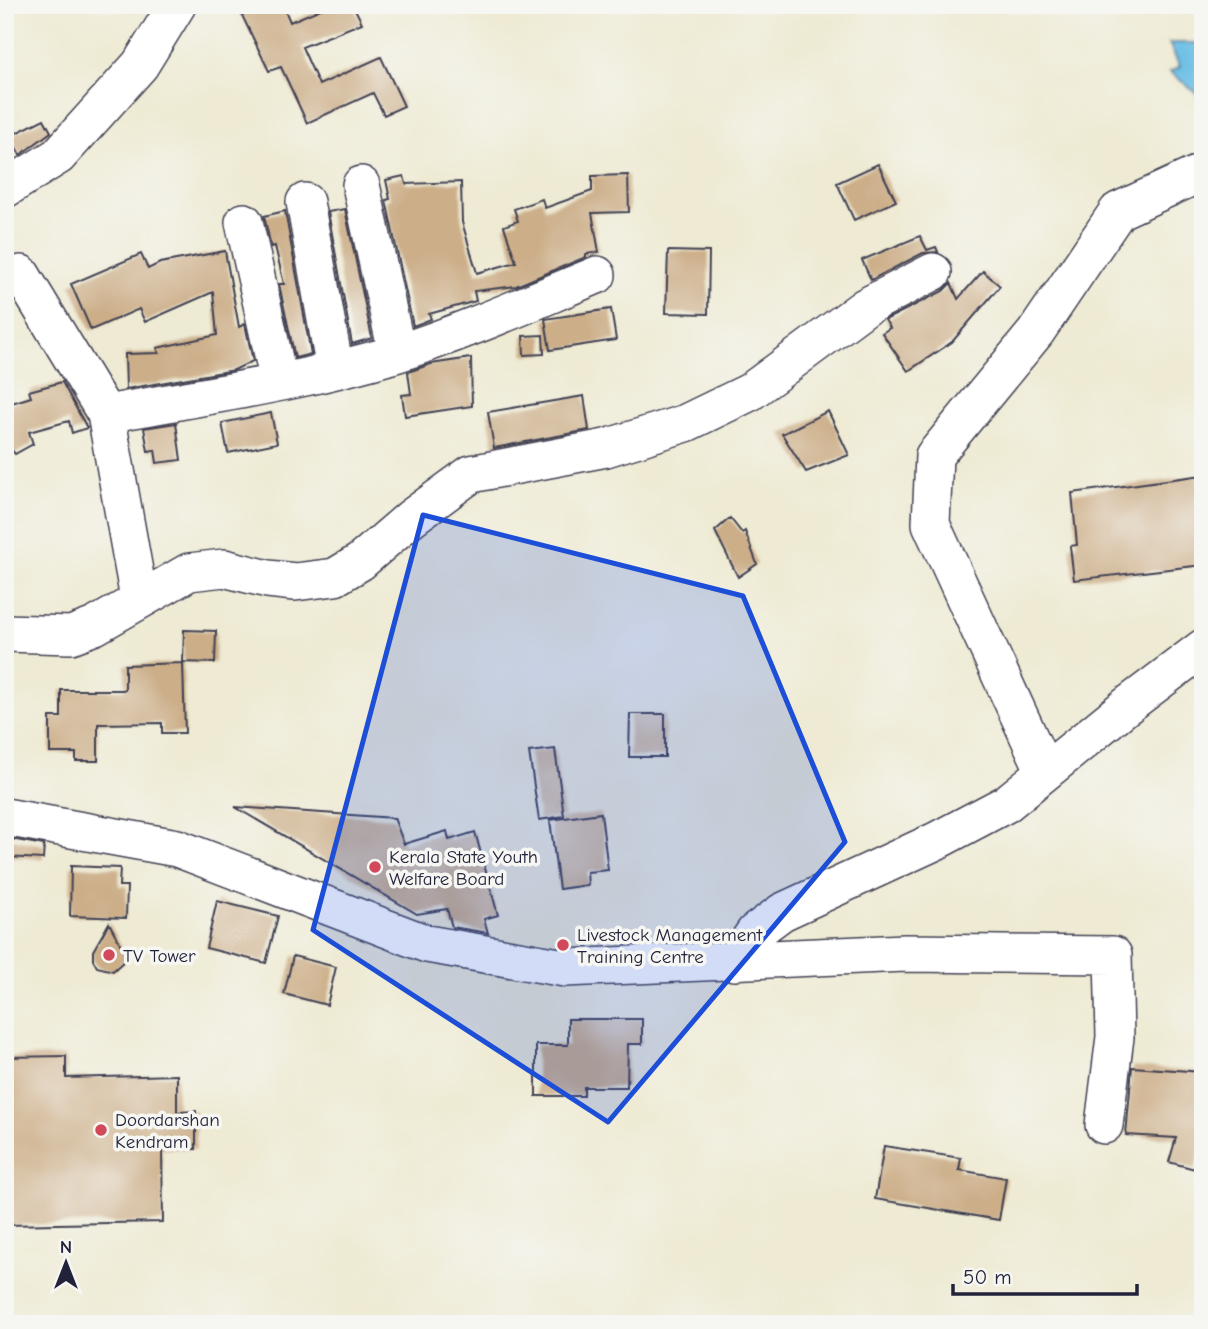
<svg xmlns="http://www.w3.org/2000/svg" width="1208" height="1329" font-family="'Comic Neue',sans-serif">
<style>
.water{fill:#68bee5;stroke:#457090;stroke-width:2}
.building{fill:#ccae88}
.lines{fill:none;stroke-linecap:round;stroke-linejoin:round}
.minor-casing{stroke:#414052;stroke-width:40}
.minor{stroke:#fff;stroke-width:37}
.marked{fill:#1d4ed8;fill-opacity:0.2;stroke:#1d4ed8;stroke-width:5;stroke-linejoin:round}
.poi-dot{fill:#d1495b;stroke:#f6f6f2;stroke-width:2.5}
.labels{text-anchor:middle;stroke-width:7;stroke-linejoin:round;paint-order:stroke}
.poi-label{font-size:19px;fill:#22223b;stroke:#f6f6f2;text-anchor:start}
</style>
<rect width="100%" height="100%" fill="#f6f6f2"/>
<filter id="ink" filterUnits="userSpaceOnUse"><feTurbulence type="fractalNoise" baseFrequency=".0143" numOctaves="2"/><feDisplacementMap in="SourceGraphic" scale="14" xChannelSelector="R" yChannelSelector="G"/><feConvolveMatrix kernelMatrix="1 2 1 2 8 2 1 2 1" color-interpolation-filters="sRGB"/></filter>
<filter id="wash" filterUnits="userSpaceOnUse"><feTurbulence type="fractalNoise" baseFrequency=".00686" numOctaves="4" result="noise"/><feDisplacementMap in="SourceGraphic" scale="28" xChannelSelector="R" yChannelSelector="G"/><feGaussianBlur stdDeviation="1.57" result="paint"/><feColorMatrix in="noise" values="0 0 0 0 0 0 0 0 0 0 0 0 0 0 0 0 0 1.4 0 .05"/><feComposite in="paint" operator="in"/></filter>
<g filter="url(#wash)">
<rect width="100%" height="100%" fill="#eeead3"/>
<!-- water -->
<path class="water" d="M1169,43H1203V98L1170,72L1180,67Z"/>
<g id="blocks">
<!-- building -->
<path class="building" d="M237,5H283L290,22L330,5H353L362,23L302,47L319,85L381,57L404,106L384,115L373,93L307,123L281,67L269,71Z
M44,119L51,132L20,155L10,136Z
M878,164L896,201L854,220L837,183Z
M628,175L629,212L592,213L599,252L586,254V257L516,286L474,291L476,301L429,314L431,319L413,326L386,200L390,199L386,180L404,176L406,184L461,182L462,222L477,273L516,262L504,226L518,221L514,209L542,199L545,208L592,191V176Z
M345,209L372,338L352,344L328,212Z
M285,211L311,354L295,358L279,284H284L275,246L271,247L264,216Z
M920,236L927,250L936,247L938,252L923,253L871,280L862,260Z
M225,251L239,327L245,324L253,361L234,370L126,389L125,354L159,353L157,348L217,335L213,292L145,322L139,309L91,330L71,284L141,254L148,269L160,263Z
M668,251L709,252L708,314L666,313Z
M983,271L1000,286L952,342L908,371L882,333L890,328L885,320L943,291L951,283L958,299Z
M611,309L616,340L550,350L545,319Z
M543,335L544,354L524,355L523,336Z
M471,358L472,406L405,416L402,395L411,394L408,372L431,364Z
M62,382L87,428L72,433L69,421L29,432L33,444L15,454L5,443V405L31,397L29,391Z
M584,396L589,430L494,448L488,412Z
M828,411L849,455L806,472L782,434Z
M271,413L277,443L228,453L222,423Z
M176,423L181,460L157,463L155,450L148,451L144,428Z
M1203,475V565L1074,580L1070,546L1077,545L1072,493Z
M730,518L742,533L745,531L757,564L738,577L715,531Z
M184,630L216,631L215,663L183,662Z
M183,663L185,733H162V723L98,724V761H76V753H50V717H61V690H125V665Z
M630,714H665V757H629Z
M555,749L564,816L539,820L529,752Z
M235,807L394,818L404,844L447,831L449,840L475,832L498,915L484,919L488,933L452,927L447,909L417,914Z
M601,813L608,870L587,872L588,885L559,889L550,820Z
M5,838L44,845L43,859L5,857Z
M71,866L120,868L119,886H127L126,918L70,916Z
M217,901L278,916L266,963L206,948Z
M109,923L124,951L125,960L113,971L97,967L93,960V951Z
M293,956L336,967L327,1005L284,994Z
M568,1019H642V1044H628L627,1087H584V1096H536V1045H568Z
M66,1056V1078L177,1075V1112L196,1111V1149H162L163,1222L5,1225V1057Z
M1132,1067L1203,1072V1141L1195,1169L1169,1162L1176,1138L1126,1135Z
M884,1146L961,1158L959,1170L1006,1178L999,1220L875,1199Z"/>
</g>
</g>
<g filter="url(#ink)">
<use href="#blocks" fill-opacity="0" stroke="#414052" stroke-width="2"/>
<g class="lines">
<defs>
<path id="minor" d="M361,185L397,353
M5,189L58,156L140,65L177,5
M305,202L335,370
M244,222L279,382
M21,274L106,414L139,599
M106,414C204,396 303,382 398,353C466,331 531,302 597,275
M5,633L71,635L95,626L189,572L224,568L268,579L295,582L335,577L360,562L411,518L471,474L606,448L686,423L750,392L865,307L933,272
M1045,772L931,524L934,456L1036,332L1118,211L1203,172
M5,817L177,848L427,944L565,968L905,953L1113,955L1115,1037L1104,1125
M734,962L755,932L782,912L936,841L1006,804L1125,707L1203,648"/>
</defs>
<!-- minor casing -->
<use href="#minor" class="minor-casing"/>
<!-- minor -->
<use href="#minor" class="minor"/>
</g>
</g>
<!-- marked area -->
<path class="marked" d="M423,515L743,596L845,842L608,1122L313,930Z"/>
<!-- markers -->
<g class="poi-dot">
<circle cx="375" cy="867" r="7"/>
<circle cx="563" cy="945" r="7"/>
<circle cx="109" cy="955" r="7"/>
<circle cx="101" cy="1130" r="7"/>
</g>
<g class="labels">
<!-- poi labels -->
<g class="poi-label">
<text x="389" y="863">Kerala State Youth<tspan x="389" dy="22">Welfare Board</tspan></text>
<text x="577" y="941">Livestock Management<tspan x="577" dy="22">Training Centre</tspan></text>
<text x="123" y="962">TV Tower</text>
<text x="115" y="1126">Doordarshan<tspan x="115" dy="22">Kendram</tspan></text>
</g>
</g>
<!-- margin -->
<rect width="1208" height="1329" fill="none" stroke="#f6f6f2" stroke-width="28"/>
<!-- north arrow -->
<g transform="translate(66 1263)" stroke="#f6f6f2" stroke-width="5" paint-order="stroke">
<path d="M0-5L12 26L0 18L-12 26Z" fill="#22223b"/>
<text y="-10" font-size="19" font-weight="bold" text-anchor="middle" fill="#22223b">N</text>
</g>
<!-- scale -->
<path d="M953 1284v10h184v-10" fill="none" stroke="#22223b" stroke-width="3.5"/>
<text x="963" y="1284" font-size="21" fill="#22223b" stroke="#f6f6f2" stroke-width="5" paint-order="stroke">50 m</text>
</svg>
